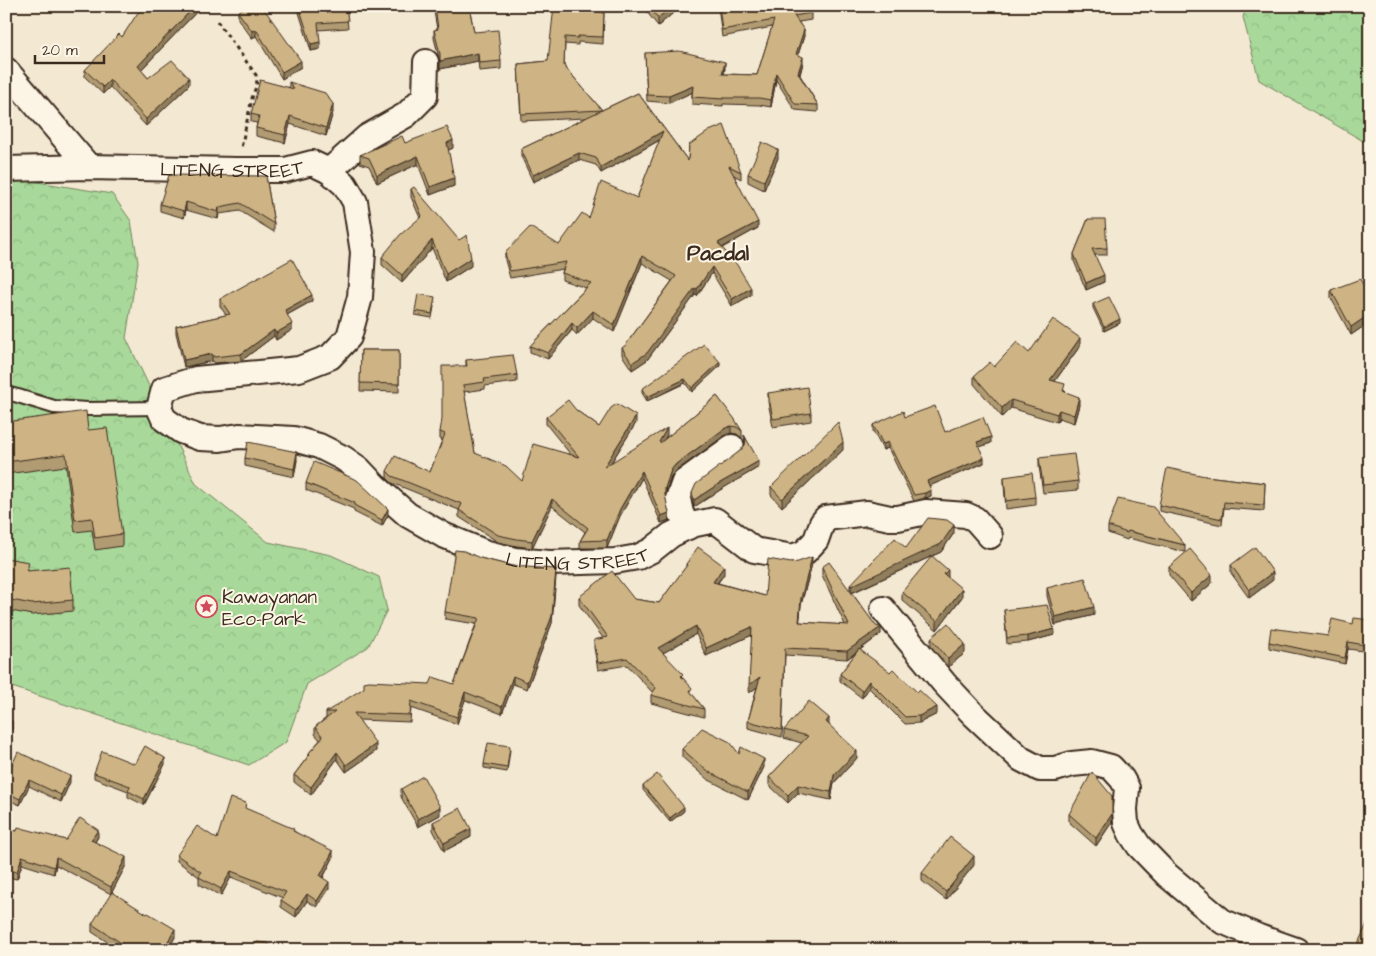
<svg xmlns="http://www.w3.org/2000/svg" width="1376" height="956" font-family="'Architects Daughter',sans-serif">
<style>
.forest{fill:url(#forest-crowns);stroke:#72825c}
.lines{fill:none;stroke-linecap:round;stroke-linejoin:round}
.service-casing{stroke:#3b2a1e;stroke-width:16}
.minor-casing{stroke:#3b2a1e;stroke-width:28}
.path{stroke:#3b2a1e;stroke-width:3;stroke-dasharray:4 4;stroke-linecap:butt}
.service{stroke:#fcf5e5;stroke-width:12}
.minor{stroke:#fcf5e5;stroke-width:24}
.wall{fill:#b19b72;stroke:#3b2a1e}
.shaded-wall{fill:#907e5c;stroke:#3b2a1e}
.building{fill:#ceb484;stroke:#3b2a1e}
.labels{text-anchor:middle;stroke-width:4;stroke-linejoin:round;paint-order:stroke}
.street-label{font-size:19px;fill:#3b2a1e;stroke:#fcf5e5}
.poi-label{font-size:19px;fill:#3b2a1e;stroke:#fcf5e5;text-anchor:start}
.quarter-label{font-size:21px;font-weight:bold;fill:#3b2a1e;stroke:#fcf5e5}
</style>
<defs>
<pattern id="forest-crowns" width="20" height="18" patternUnits="userSpaceOnUse" patternTransform="scale(1.25)"><rect width="20" height="18" fill="#a8d99a"/><path d="M2 6a3 3 0 1 1 6 0M12 15a3 3 0 1 1 6 0" fill="none" stroke="#92ba84"/></pattern>
</defs>
<rect width="100%" height="100%" fill="#f3e8d2"/>
<filter id="ink" filterUnits="userSpaceOnUse"><feTurbulence type="fractalNoise" baseFrequency=".02" numOctaves="2"/><feDisplacementMap in="SourceGraphic" scale="10" xChannelSelector="R" yChannelSelector="G"/><feConvolveMatrix kernelMatrix="1 2 1 2 8 2 1 2 1" color-interpolation-filters="sRGB"/></filter>
<g filter="url(#ink)">
<!-- forest -->
<path class="forest" d="M1247,6H1370V145L1259,80L1243,17Z
M19,179L112,194L131,221L138,262L126,338L196,484L268,542L331,555L379,577L387,610L368,647L307,684L286,742L249,765L6,685V181Z"/>
<g class="lines">
<defs>
<path id="service" d="M6,393L18,396L54,407L88,409L159,408"/>
<g id="minor">
<path d="M6,70L89,167"/>
<path id="s1" d="M6,169L89,167L236,170H285L312,163L329,171L345,185L355,202L363,252L360,297L349,337L330,357L299,369L196,379L164,389L159,408L164,419L181,431L200,438L220,439L239,436L294,439L319,446L343,458L359,469L375,486L408,515L443,535L484,552L515,560L549,563L615,561L638,557L652,550L671,535L691,525L715,520L754,550L793,557L805,552L816,540L822,523L826,518L867,513L890,518H898L926,512L966,515L975,519L990,536"/>
<path d="M329,171L367,137L406,115L425,96L426,62"/>
<path d="M688,527L681,513L678,499L684,482L732,447"/>
<path d="M883,609L944,683L973,714L1021,759L1040,769H1055L1072,764L1092,762L1111,767L1122,779L1127,788L1125,809L1126,823L1131,834L1139,846L1167,875L1222,921L1259,937L1296,950"/>
</g>
</defs>
<!-- service casing -->
<use href="#service" class="service-casing"/>
<!-- minor casing -->
<use href="#minor" class="minor-casing"/>
<!-- path -->
<path class="path" d="M217,21L256,75L257,85L253,94L241,148"/>
<!-- service -->
<use href="#service" class="service"/>
<!-- minor -->
<use href="#minor" class="minor"/>
</g>
<!-- wall -->
<path class="wall" d="M57,6H66L61,11Z
M144,6H202L141,70L148,78L189,85L146,126L110,87L103,94L85,77V70L122,37Z
M297,6H346L348,28L318,30L320,49L311,51Z
M433,6H469L474,32L501,61V69L479,71L478,61L440,69V62L434,38V30L437,29Z
M582,6V11L604,12L603,44L578,42V45L565,44L564,66L602,110L638,93L688,161L689,145L741,172V179L734,175L758,228L722,248L751,295L732,306L712,273L697,296L695,295L647,360L632,370L622,355V348L627,345V343L672,281L642,263L614,332L593,318L577,335L572,330L548,359L530,352V346L586,288L562,280V273L563,269L510,278L505,260V253L559,245L589,218L637,198L660,140L601,173L596,165L579,160L533,182L521,156V149L586,118L521,121L518,64L548,61Z
M642,6H678V9L658,26Z
M718,6H786L787,8L811,13V20L799,22L804,36L798,55L803,63L800,75L818,105V112L795,110L776,80L771,107L759,105L723,104V106L692,104V92L669,103L647,101L645,53L725,68L724,74L757,75L772,27L722,37Z
M238,12L301,67L282,79L256,36L252,38L238,19Z
M289,82L333,112L326,136L290,124L285,143L256,136V128L257,123L251,122V114L289,88Z
M405,143L453,148L448,150L454,186L430,195L418,164L377,183L369,166L360,163V155Z
M778,158L764,190L748,182V174Z
M266,176L274,224V232L240,211L219,214L218,219L186,210L184,218L160,211V204Z
M411,189L471,266L446,282L432,248L402,283L382,265V257L420,218L411,197Z
M1088,219L1107,248V255H1095L1104,282L1086,290L1074,261V254Z
M1331,290L1370,298V322L1351,335L1331,298Z
M220,299L312,301L287,315L292,330L276,340L274,336L241,361L214,363L212,361L184,367L176,333V326L226,315L220,306Z
M435,301L432,318L415,315V311Z
M1093,304L1120,323L1104,331L1093,308Z
M1080,346L1055,381L1079,405L1074,423L1059,418L1057,422L1011,408L1002,417L974,384V376L1029,353Z
M361,350H399V392L360,391Z
M466,360L517,375V382L485,386V389L464,392L475,453L522,481L571,455L546,424V417L576,410L599,427L636,423L611,463L667,435L665,439L717,396L742,431V438L737,434L731,433L724,436L676,471L671,477L665,495L669,520L661,523L642,478L620,516L607,548H580V541L585,532L552,506L532,548L517,546L498,542L459,517V510L392,483L387,478V471L430,472L442,440L440,439V432L466,366Z
M720,366L692,392L685,383L647,401L642,393V389Z
M768,393L811,413V421L773,427L768,402Z
M905,417L945,432L991,443L979,447L984,463L929,486L931,496L925,498L914,501L888,448L883,450L873,431V425Z
M6,422L88,430L122,534V546L95,550L92,530L75,532L66,466L6,474Z
M744,435L759,467L720,490L694,507L692,500V493L740,451L745,445Z
M843,450L782,507L771,495V487Z
M245,458L297,460L294,477L245,466Z
M1039,458L1078,481V490L1043,493L1039,466Z
M1205,476L1265,483L1264,511L1224,508L1222,525L1159,511V505Z
M1004,477L1035,497V505L1006,509L1004,485Z
M306,483L388,515L382,526L354,512V509L306,490Z
M1108,526L1185,545V552L1128,538L1127,540L1108,533Z
M954,533L941,552L852,593L881,634L860,650L937,714L919,723L905,724L869,688L862,698L840,681V674L856,653L847,659L785,655L782,737L748,728V721L757,687L749,693L752,635L706,656L696,634L663,653L683,678L692,694L704,709V717L651,703V695L653,693L627,665L598,670L594,648V640L603,638L579,605V597L634,599L659,603L686,567V564L724,574L718,583L765,596L791,563L812,564L801,605L799,622L845,625L822,575V567L850,591V585L906,548Z
M6,558L29,571L73,600V611L32,615L6,610Z
M480,558L556,577L552,623L527,689L513,684L502,714L465,700L457,724L411,708L410,722L359,720L376,751L346,772L337,759L311,795L294,782V775L309,755V753L320,740L315,734V727L326,718V712L430,684H454L476,624L445,619V612Z
M1231,565L1273,580L1249,598L1231,573Z
M1169,567L1212,583L1191,601L1169,575Z
M948,578L962,597L937,630L902,600V592Z
M1047,588L1094,615L1055,625L1047,596Z
M1004,610L1054,635L1028,642L1007,644Z
M1370,620V652L1348,649L1345,664L1269,648V642L1328,636L1353,624Z
M931,638L965,653L948,667L931,646Z
M829,725L857,758L834,783L831,800L798,793L788,803L769,785V777L802,743L784,738V730Z
M682,749L739,754L764,767L748,800L707,779L682,757Z
M510,750L507,772L484,768V764Z
M135,764H165L144,805L128,797V791L94,778V773Z
M6,778L70,782L61,802L29,786L20,805L6,799Z
M643,786L684,811L670,822L643,790Z
M401,789L440,815L418,827L401,797Z
M246,809L294,831L333,858L323,878L329,889L317,907L307,901L296,917L281,907V900L283,898L231,877L221,896L199,884V877L177,861V855L217,839Z
M1069,814L1112,822L1096,846L1069,822Z
M433,822L471,837L444,851L433,830Z
M6,829L66,840L98,837L95,842L126,865L111,894L56,865L54,874L22,864L17,879L6,877Z
M974,865L946,900L922,881V873Z
M92,924L175,937L168,950H120L92,932Z"/>
<!-- shaded-wall -->
<path class="shaded-wall" d="M61,6H66L61,11Z
M195,6H202L138,73V66Z
M672,6H678V9L658,26V18Z
M256,29V36L252,38V31Z
M804,30V36L796,61V54Z
M320,42V49L311,51V44Z
M478,53V61L440,69V61Z
M803,57V63L798,79V73Z
M301,61V67L282,79V72Z
M725,62V68L722,81V74Z
M776,73V80L771,107V100Z
M189,78V85L146,126V119Z
M110,80V87L103,94V87Z
M693,86V92L669,103V96Z
M333,104V112L326,136V128Z
M290,116V124L285,143V135Z
M663,131V138L601,173V167Z
M453,140V148L447,151V143Z
M778,150V158L764,190V181Z
M579,153V160L533,182V175Z
M418,156V164L377,183V175Z
M454,178V186L430,195V187Z
M186,202V210L184,218V211Z
M219,207V214L218,219V212Z
M758,222V228L718,250V243Z
M432,240V248L402,283V275Z
M642,256V263L614,332V325Z
M471,258V266L446,282V274Z
M712,267V273L697,296V289Z
M1104,275V282L1086,290V283Z
M695,288V295L647,360L632,370V363Z
M751,288V295L732,306V299Z
M312,295V301L285,316V310Z
M593,311V318L577,335V328Z
M1370,314V322L1351,335V327Z
M1120,319V323L1104,331V327Z
M572,323V330L548,359V353Z
M292,324V330L276,340V333Z
M274,330V336L241,361V354Z
M1080,338V346L1050,388V380Z
M212,354V361L184,367V360Z
M720,362V366L692,392V388Z
M685,379V383L647,401V397Z
M1079,397V405L1074,423V415Z
M1011,400V408L1002,417V408Z
M1059,410V418L1057,422V414Z
M636,416V423L604,474V467Z
M731,426V433L724,436L676,471L671,477L665,495V488L671,470L676,464L724,429Z
M667,428V435L659,449V442Z
M991,437V443L977,448V442Z
M843,442V450L782,507V499Z
M888,442V448L883,450V444Z
M297,452V460L294,477V469Z
M984,458V463L927,487V481Z
M759,461V467L720,490L694,507V500L720,483Z
M642,471V478L620,516L607,548V540L620,509Z
M931,490V496L925,498V493Z
M552,499V506L532,548V541Z
M388,509V515L382,526V520Z
M669,513V520L661,523V516Z
M954,525V533L941,552L851,593V586Z
M812,557V564L801,605L799,629L801,598Z
M724,566V574L713,589V582Z
M556,569L552,623L527,689V682Z
M948,570V578L944,574Z
M1273,572V580L1249,598V590Z
M1212,575V583L1191,601V593Z
M962,589V597L937,630V621Z
M1094,607V615L1055,625V617Z
M696,626V634L658,656V648Z
M752,627V635L706,656V648Z
M881,627V634L847,659V651Z
M1054,629V635L1028,642V636Z
M1348,642V649L1345,664V658Z
M965,644V653L948,667V659Z
M513,676V684L502,714V707Z
M760,677V685L749,693V685Z
M869,681V688L862,698V691Z
M465,692V700L457,724V717Z
M937,707V714L919,723V716Z
M829,718V726L826,722Z
M12,721V729L6,735V727Z
M376,744V751L346,772V765Z
M857,751V758L834,783L831,800V792L834,775Z
M337,752V759L311,795V787Z
M165,758V764L144,805V799Z
M764,759V767L748,800V792Z
M70,776V782L61,802V795Z
M29,780V786L20,805V799Z
M798,785V793L788,803V795Z
M440,807V815L418,827V819Z
M684,807V811L670,822V818Z
M1112,814V822L1096,846V838Z
M471,829V837L444,851V843Z
M98,830V837L91,848V840Z
M333,851V858L320,883V876Z
M22,856V864L17,879V872Z
M974,856V865L946,900V892Z
M56,857V865L54,874V867Z
M126,857V865L111,894V887Z
M231,871V877L221,896V889Z
M329,882V889L317,907V901Z
M307,894V901L296,917V910Z
M175,929V937L168,950H163Z"/>
<!-- building -->
<path class="building" d="M144,6H195L138,66L148,78L172,60L189,78L146,119L110,80L103,87L85,70L119,34L122,37L137,14Z
M246,6H262L301,61L282,72L256,29L252,31L238,12Z
M299,6H346L348,21L318,23L320,42L311,44Z
M435,6H469L474,32L498,30L501,61L479,63L478,53L440,61V54L434,30L438,29Z
M554,6H582L581,11L604,12L603,37L578,36V38L565,37L564,66L602,110L638,93L688,161L689,145L709,131L724,125L741,172L729,166L758,222L718,243L737,265L751,288L732,299L712,267L697,289L695,288L647,353L632,363L622,348L627,344V343L676,276L642,256L614,325L593,311L577,328L572,323L548,353L530,346L591,283L562,273L566,262L510,271L505,253L530,227L559,245L582,213L589,218L601,182L637,198L663,131L601,167L596,158L579,153L533,175L521,149L602,110L521,114L518,64L548,61Z
M648,6H672L658,18Z
M719,6H786L787,8L811,13L794,16L804,30L796,54L803,57L798,73L818,105L795,104L776,73L771,100L759,98H723V99L692,97L693,86L669,96L647,95L645,53L679,51L725,62L722,74L757,75L774,20L722,30Z
M260,80L294,89L289,82L325,93L333,104L326,128L290,116L285,135L256,128L259,116L251,114Z
M447,127L453,140L447,143L454,178L430,187L418,156L377,175L369,158L360,155L402,136L405,143Z
M762,142L778,150L764,181L748,174Z
M169,175L266,176L274,224L240,203L219,207L218,212L186,202L184,211L160,204Z
M414,187L459,240L467,235L471,258L446,274L432,240L402,275L382,257L400,235L422,216L411,189Z
M1088,219H1105L1107,248L1092,249L1104,275L1086,283L1074,254Z
M292,259L312,295L285,310L292,324L276,333L274,330L241,354L214,357L212,354L184,360L176,326L230,314L220,299Z
M1360,279L1370,298V314L1351,327L1331,290Z
M418,294L435,297L432,314L415,311Z
M1109,297L1120,319L1104,327L1093,304Z
M1053,319L1080,338L1050,380L1065,384L1063,391L1079,397L1074,415L1059,410L1057,414L1011,400L1002,408L974,376L990,362L994,367L1017,342L1029,353Z
M704,344L720,362L692,388L685,379L647,397L642,389Z
M361,350H399V384L360,383Z
M513,355L517,375L484,379L485,382L463,385L475,453L506,466L522,481L533,444L579,457L546,417L568,400L576,410L599,427L611,408L617,404L636,416L604,467L667,428L659,442L660,443L717,396L734,418L742,431L737,427L731,426L724,429L676,464L671,470L665,488V495L669,513L661,516L642,471L620,509L607,540L580,541L588,528L552,499L532,541L517,539L498,535L459,510L462,504L392,476L387,471L395,456L430,472L445,434L440,432L442,419V366H467L466,360Z
M807,387L811,413L773,419L768,393Z
M935,406L945,432L983,417L991,437L977,442L984,458L927,481L931,490L925,493L914,495L888,442L883,444L873,425L903,411L905,417Z
M86,411L88,430L107,428L122,534L95,538L92,518L75,520L66,454L6,462V422Z
M838,422L843,442L782,499L771,487Z
M744,435L759,461L720,483L694,500L692,493L696,484L740,451L745,445L746,439Z
M248,442L297,452L294,469L245,458Z
M1074,454L1078,481L1043,485L1039,458Z
M314,462L357,480L388,509L382,520L354,505L355,503L306,483Z
M1167,468L1205,476L1265,483L1264,505L1224,502L1222,519L1159,505Z
M1032,473L1035,497L1006,501L1004,477Z
M1118,499L1153,507L1185,545L1128,531L1127,533L1108,526Z
M928,518L947,520L954,525L941,544L851,586L850,585L895,538L906,548Z
M698,547L724,566L713,582L765,596L768,559L791,563L798,562L812,557L801,598L799,622L849,625L822,567L829,562L876,626L881,627L847,651L785,648L782,730L748,721L760,677L749,685L752,627L706,648L696,626L658,648L683,674L681,676L692,688L690,691L704,709L651,695L656,688L627,658L598,663L594,640L608,637L579,597L612,571L634,599L659,603L687,565L686,564Z
M1255,547L1273,572L1249,590L1231,565Z
M1190,549L1212,575L1191,593L1169,567Z
M455,550L464,551L480,558L512,566L556,569L552,616L527,682L513,676L502,707L465,692L457,717L411,701L410,715L354,713L376,744L346,765L337,752L311,787L294,775L310,754L309,753L323,737L315,727L335,712H326L364,688V682L369,681L430,684L433,677L454,684L479,618L445,612Z
M932,556L948,570L944,574L962,589L937,621L902,592Z
M6,558L29,562L27,571L70,567L73,600L32,604L6,599Z
M1085,578L1094,607L1055,617L1047,588Z
M1047,605L1054,629L1028,636L1007,638L1004,610Z
M1354,618L1370,620V646L1348,642L1345,658L1269,642L1271,628L1328,636L1332,619L1353,624Z
M948,623L965,644L948,659L931,638Z
M859,649L890,672L893,669L917,692L919,690L937,707L919,716L905,717L869,681L862,691L840,674Z
M809,701L829,718L826,722L857,751L834,775L831,792L798,785L788,795L769,777L808,736L784,730Z
M6,715L12,721L6,727Z
M702,728L730,742L739,754L741,747L764,759L748,792L707,771L682,749Z
M488,743L510,746L507,768L484,764Z
M145,746L165,758L144,799L128,791L130,786L94,773L102,751L135,764Z
M18,752L70,776L61,795L29,780L20,799L6,792V778Z
M1092,772L1112,796V814L1096,838L1069,814Z
M657,774L684,807L670,818L643,786Z
M423,776L440,807L418,819L401,789Z
M230,798L246,803L245,808L294,829L293,831L333,851L320,876L329,882L317,901L307,894L296,910L281,900L286,892L231,871L221,889L199,877L201,872L177,855L197,826L217,839Z
M460,808L471,829L444,843L433,822Z
M80,818L98,830L91,840L126,857L111,887L56,857L54,867L22,856L17,872L6,869V829L17,831L18,827L66,840Z
M950,837L974,856L946,892L922,873Z
M112,892L147,914L148,913L175,929L163,950H132L92,924Z
M1370,917V950H1355Z
M257,942L267,943L276,950H252Z"/>
</g>
<!-- icons -->
<defs>
<symbol id="sight-ring" viewBox="-11 -11 22 22"><circle r="9.5" fill="#fcf5e5" stroke="#d1495b" stroke-width="1.5"/><path d="M0-6L1.8-2.2L6-1.7L2.9 1.2L3.7 5.4L0 3.3L-3.7 5.4L-2.9 1.2L-6-1.7L-1.8-2.2Z" fill="#d1495b"/></symbol>
</defs>
<g fill-rule="evenodd">
<use href="#sight-ring" x="194" y="594" width="25" height="25"/>
</g>
<g class="labels">
<!-- street labels -->
<g class="street-label">
<text dy="7" stroke="none"><textPath href="#s1" startOffset="226">LITENG STREET</textPath></text>
<text dy="7" stroke="none"><textPath href="#s1" startOffset="1188">LITENG STREET</textPath></text>
</g>
<!-- poi labels -->
<g class="poi-label">
<text x="222" y="603">Kawayanan<tspan x="222" dy="22">Eco-Park</tspan></text>
</g>
<!-- quarter labels -->
<g class="quarter-label">
<text x="718" y="260">Pacdal</text>
</g>
</g>
<!-- margin -->
<rect width="1376" height="956" fill="none" stroke="#fcf5e5" stroke-width="25"/>
<rect x="12" y="12" width="1351" height="931" fill="none" stroke="#3b2a1e" stroke-width="2" filter="url(#ink)"/>
<!-- scale -->
<path d="M35 55v8h69v-8" fill="none" stroke="#3b2a1e" stroke-width="2.5"/>
<text x="42" y="55" font-size="15" fill="#3b2a1e" stroke="#fcf5e5" stroke-width="4" paint-order="stroke">20 m</text>
</svg>
